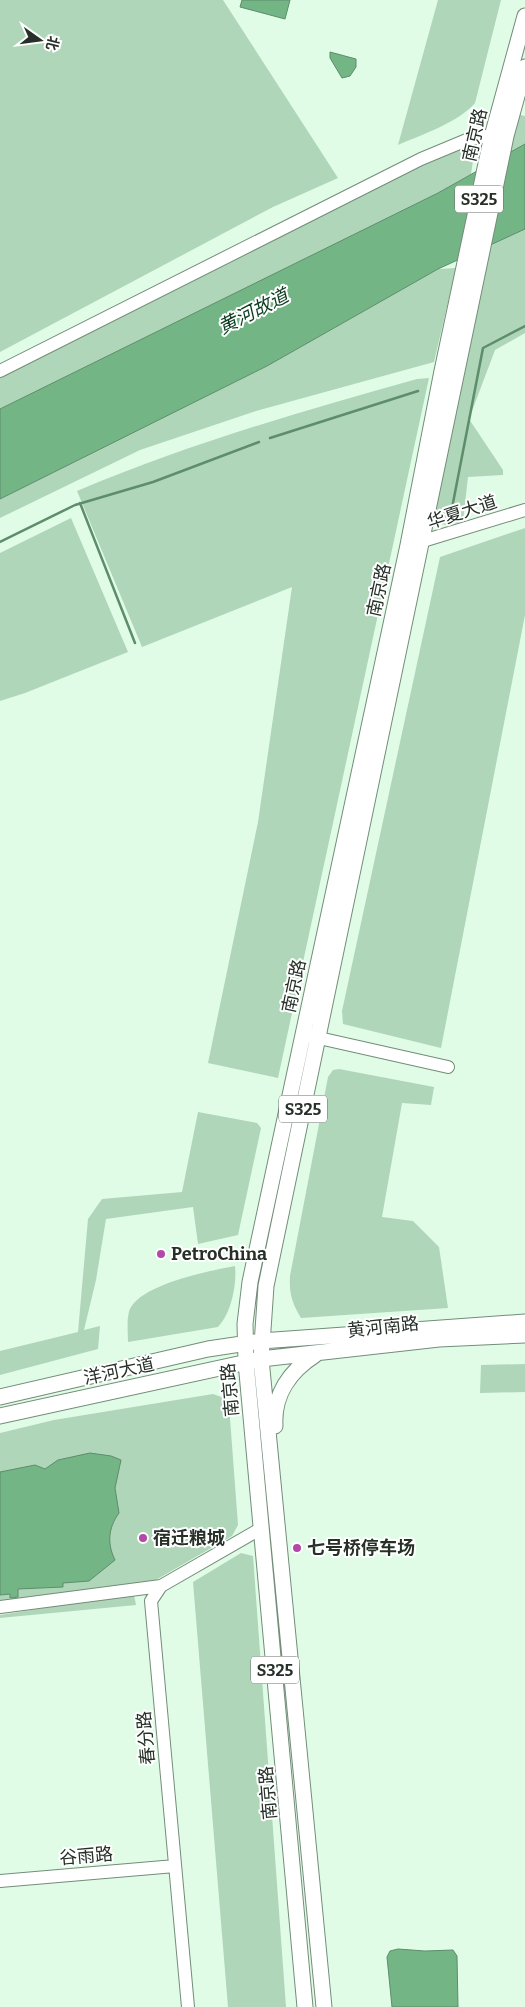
<svg xmlns="http://www.w3.org/2000/svg" width="525" height="2007" font-family="Bitter,'Noto Sans SC',serif">
<style>
.green{fill:#afd6b9}
.water{fill:#74b586;stroke:#5d8d6a}
.lines{fill:none;stroke-linecap:round;stroke-linejoin:round}
.stream{stroke:#5d8d6a;stroke-width:2.5}
.minor-casing{stroke:#738d79;stroke-width:14}
.major-casing{stroke:#738d79;stroke-width:17}
.minor{stroke:#fff;stroke-width:12}
.major{stroke:#fff;stroke-width:15}
.poi-dot{fill:#b448a8;stroke:#fff;stroke-width:2}
.labels{text-anchor:middle;stroke-width:4;stroke-linejoin:round;paint-order:stroke}
.shield{fill:#fff;stroke:#676e68;stroke-width:1}
.shield-label{font-size:16px;font-weight:bold;fill:#263028}
.street-label{font-size:18px;fill:#263028;stroke:#fff}
.poi-label{font-size:18px;font-weight:bold;fill:#263028;stroke:#fff;text-anchor:start}
.water-label{font-size:19px;font-style:italic;fill:#0b3d1f;stroke:#fff}
</style>
<rect width="100%" height="100%" fill="#e0fce6"/>
<!-- green -->
<path class="green" d="M0,0H223L338,178L273,207L0,352Z
M438,0H501L475,103C459,122 421,135 398,145Z
M516,114L525,116V144L507,154Z
M476,142L471,174L438,193L0,409V375L421,164Z
M525,229V333L495,350L469,419L503,470V475L468,477L463,521C450,525 440,529 432,515L488,246Z
M456,268L434,362L256,411L140,450L0,518V499L267,366L438,269Z
M429,378L278,1078L208,1063L258,822L292,587L142,647L77,491C188,444 302,411 417,379Z
M71,518L128,652L25,693L0,701V553Z
M525,528V615L441,1048L343,1024L342,1011L440,557Z
M339,1069L434,1087L431,1105L402,1103L382,1217L413,1221L439,1247L448,1308L301,1318C292,1303 289,1293 290,1276L328,1077L333,1070Z
M198,1112L257,1123L261,1128L238,1235L198,1244L193,1207L106,1219L96,1280L84,1330L100,1326L98,1349L0,1375V1351L78,1332L88,1219L102,1199L182,1192Z
M235,1266C237,1285 231,1314 218,1327L128,1342C128,1332 126,1315 131,1307C145,1284 208,1271 235,1266Z
M525,1364V1392L480,1393L481,1365Z
M213,1394L224,1398L229,1405L238,1525L232,1536L154,1581L0,1603V1433L54,1420Z
M241,1553L253,1556L286,2007H228L193,1582Z
M130,1594L134,1595L136,1605L0,1618V1615Z"/>
<!-- water -->
<path class="water" d="M242,0H290L285,19L240,7Z
M330,52L356,59V67L350,76L342,78L330,58Z
M525,144V229L438,269L267,366L0,499V409L438,193Z
M90,1453L111,1456L121,1460L115,1488L119,1513C108,1528 107,1544 115,1560L89,1581L63,1583V1587L18,1589V1597L10,1598V1594L0,1595V1472L35,1465L45,1469L58,1460Z
M398,1949L425,1951L453,1950L457,1956L458,2007H392L387,1957L390,1951Z"/>
<g class="lines">
<!-- stream -->
<path class="stream" d="M270,438L418,391
M80,503L135,643
M452,508L483,348L525,326
M0,542L75,505L153,482L259,442"/>
<defs>
<path id="minor" d="M0,371L421,159L469,139L493,135
M413,544L525,510
M310,1036L448,1067
M0,1607L161,1586
M0,1881L175,1866
M188,2007L151,1601L161,1586L262,1528"/>
<path id="major" d="M0,1397L208,1349L261,1341L525,1322
M0,1416L261,1359L439,1339L525,1335
M275,1426C273,1395 290,1371 315,1355
M305,2007L246,1362L245,1324L250,1282L408,545L442,371L491,140L525,16
M324,2007L261,1359L266,1286L506,136L525,67"/>
</defs>
<!-- minor casing -->
<use href="#minor" class="minor-casing"/>
<!-- major casing -->
<use href="#major" class="major-casing"/>
<!-- minor -->
<use href="#minor" class="minor"/>
<!-- major -->
<use href="#major" class="major"/>
</g>
<!-- markers -->
<g class="poi-dot">
<circle cx="161" cy="1254" r="5"/>
<circle cx="143" cy="1538" r="5"/>
<circle cx="297" cy="1548" r="5"/>
</g>
<g class="labels">
<!-- shield labels -->
<g class="shield">
<rect x="455" y="185.5" width="48" height="27" rx="4"/>
<rect x="279" y="1095.5" width="48" height="27" rx="4"/>
<rect x="251" y="1656.5" width="48" height="27" rx="4"/>
</g>
<g class="shield-label">
<text x="479" y="205">S325</text>
<text x="303" y="1115">S325</text>
<text x="275" y="1676">S325</text>
</g>
<!-- street labels -->
<g class="street-label">
<text transform="translate(475 135) rotate(-77)" y="6">南京路</text>
<text transform="translate(462 512) rotate(-18)" y="6">华夏大道</text>
<text transform="translate(379 590) rotate(-78)" y="6">南京路</text>
<text transform="translate(294 986) rotate(-78)" y="6">南京路</text>
<text transform="translate(383 1327) rotate(-6)" y="6">黄河南路</text>
<text transform="translate(119 1371) rotate(-12)" y="6">洋河大道</text>
<text transform="translate(230 1390) rotate(-95)" y="6">南京路</text>
<text transform="translate(146 1738) rotate(-95)" y="6">春分路</text>
<text transform="translate(268 1793) rotate(-95)" y="6">南京路</text>
<text transform="translate(86 1856) rotate(-5)" y="6">谷雨路</text>
</g>
<!-- poi labels -->
<g class="poi-label">
<text x="171" y="1260">PetroChina</text>
<text x="153" y="1544">宿迁粮城</text>
<text x="307" y="1554">七号桥停车场</text>
</g>
<!-- water labels -->
<g class="water-label">
<text transform="translate(253 311) rotate(-27)" y="7">黄河故道</text>
</g>
</g>
<!-- north arrow -->
<g transform="translate(40 40) rotate(104)" stroke="#ffffff" stroke-width="4" paint-order="stroke">
<path d="M0-4L9 19L0 12L-9 19Z" fill="#263028"/>
<text y="-8" font-size="14" font-weight="bold" text-anchor="middle" fill="#263028">北</text>
</g>
</svg>
